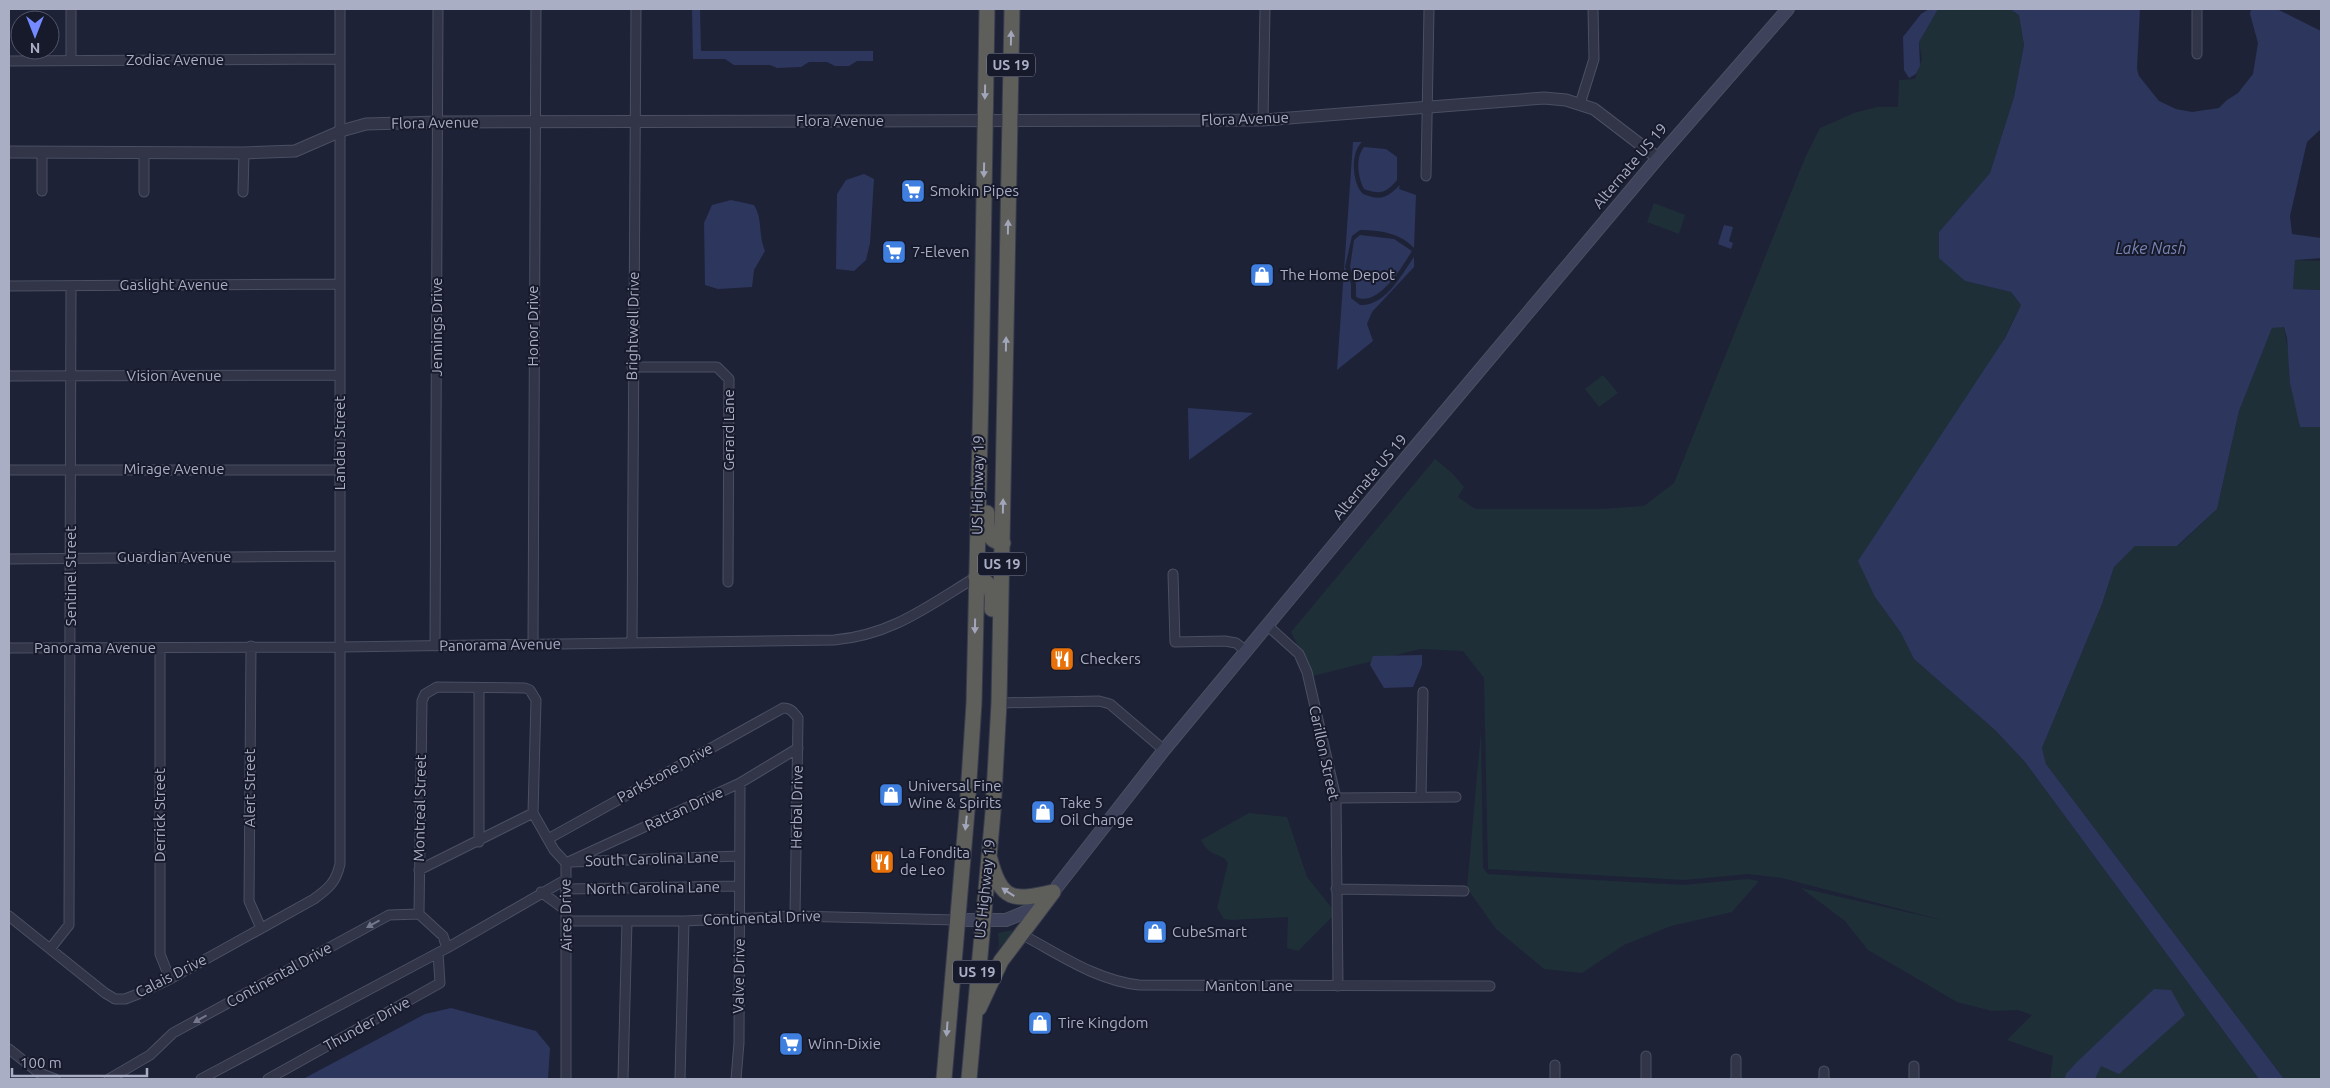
<svg xmlns="http://www.w3.org/2000/svg" width="2330" height="1088" font-family="Ubuntu,sans-serif">
<style>
.green{fill:#1f2f38}
.water{fill:#2d365d}
.lines{fill:none;stroke-linecap:round;stroke-linejoin:round}
.minor-casing{stroke:#4b4f62;stroke-width:11}
.tertiary-casing{stroke:#4b4f62;stroke-width:13}
.secondary-casing{stroke:#4b4f62;stroke-width:14}
.trunk-casing{stroke:#383c4e;stroke-width:17}
.minor{stroke:#313547;stroke-width:9}
.tertiary{stroke:#313547;stroke-width:11}
.secondary{stroke:#3e425b;stroke-width:12}
.trunk{stroke:#5e5e5a;stroke-width:15}
.oneway{fill:#a2a6ba}
.oneway2{fill:#74788c}
.labels{text-anchor:middle;stroke-width:4;stroke-linejoin:round;paint-order:stroke}
.shield{fill:#171a2b;stroke:#7e8297;stroke-width:1}
.shield-label{font-size:14px;font-weight:bold;fill:#aaaec5}
.street-label{font-size:15px;fill:#aaaec5;stroke:#171a2b}
.poi-label{font-size:15px;fill:#aaaec5;stroke:#171a2b;text-anchor:start}
.water-label{font-size:16px;font-style:italic;fill:#7884b4;stroke:#171a2b}
</style>
<rect width="100%" height="100%" fill="#1d2237"/>
<!-- green -->
<path class="green" d="M1937,9H2010L2019,15L2024,45L2014,97L1990,173L1939,232L1965,281L2011,292L2021,305L1875,597L1901,633L1914,659L1995,730L2025,762L2259,1079H2050L2053,1056L2007,1040L2032,1015L2018,1010L1992,1011L1957,1002L1868,950L1845,921L1801,888L1946,921L1782,878L1748,874L1684,880L1488,869L1484,678L1463,651L1420,649L1313,676L1291,632L1435,459L1452,473L1464,487L1458,497L1475,509H1602L1644,506L1674,483L1805,158L1820,128L1854,113L1877,107H1898L1899,80L1915,79L1922,59L1919,42Z
M1654,203L1685,215L1679,234L1647,222Z
M2295,260L2321,261V290L2293,289Z
M2284,326L2300,427H2321V1079H2284L2046,764L2042,748L2102,604L2114,567L2135,546H2178L2217,509L2239,411L2272,328Z
M1603,375L1618,393L1599,407L1585,389Z
M1481,731L1483,868L1488,874L1683,885L1748,879L1759,881L1732,912L1671,926L1624,945L1582,973L1544,969L1496,929L1467,888Z
M1249,813L1287,817L1307,877L1336,913L1298,951L1287,948L1288,917L1231,920L1224,919L1217,908L1228,863C1220,851 1211,859 1201,840Z
M1012,930V934L996,951L999,945L998,933Z"/>
<!-- water -->
<path class="water" d="M692,9H700L701,51H873V61H857L849,66H835L827,62H809L801,67L777,68L770,65H734L725,59H693Z
M1929,9H1938L1919,42L1920,66L1916,74L1909,78L1904,70L1903,37L1921,14Z
M2010,9H2140L2137,69L2139,76L2159,101L2176,109L2192,112L2219,108L2227,100L2238,93L2253,74L2258,43L2250,14L2251,9H2277L2321,31V129L2307,142L2290,216L2292,234L2321,238V258L2295,260L2293,289L2321,290V427H2300L2290,383L2287,338L2284,327L2272,328L2239,411L2217,509L2177,546H2135L2114,567L2102,604L2042,748L2046,764L2284,1079H2259L2025,762L1995,730L1914,659L1901,633L1875,597L1858,561L2005,338L2021,305L2011,292L1965,281L1939,258V232L1990,173L2014,97L2024,45L2019,15Z
M1353,142H1362C1350,153 1352,183 1363,194C1380,201 1387,198 1400,185L1399,189L1416,195L1414,248C1400,233 1380,230 1360,230L1352,236L1345,267L1351,284V298L1360,305C1386,306 1401,275 1414,257V267L1372,312L1367,324L1373,341L1337,370Z
M1364,147L1386,149L1397,157V180C1386,193 1381,195 1364,189C1358,178 1355,158 1364,147Z
M864,174L874,179L870,243L866,260L854,271L836,269L837,194L846,180Z
M731,200L754,205C763,219 758,235 765,251L754,270L752,287L718,289L705,285L704,223L712,205Z
M1724,225L1733,227L1729,241L1733,243L1731,249L1718,244Z
M1360,235L1394,239L1412,251C1402,267 1378,308 1356,297V284L1350,267L1354,240Z
M1188,408L1253,413L1189,460Z
M1422,655V665L1413,687L1384,688L1370,665L1373,656Z
M2154,989L2171,990L2185,1015L2119,1074L2101,1066L2095,1079H2065L2066,1074L2077,1062Z
M451,1008L536,1031L550,1048L548,1079H303L425,1014Z"/>
<g class="lines">
<defs>
<path id="minor" d="M71,9V60
M2197,9V54
M9,61L340,59
M1580,104L1594,59L1593,9
M1263,120L1265,9
M42,152V191
M144,152V192
M1426,176L1429,9
M243,192L244,153
M9,286L340,284
M632,367H717L729,379L728,582
M9,376L340,375
M9,470H339
M9,559L340,556
M1173,574L1175,642L1225,641L1236,643L1246,651
M1268,626L1299,654L1307,672L1336,798L1338,986
M632,643L636,9
M533,644L536,9
M251,646L249,901L261,928
M435,646L438,9
M9,648L342,647L834,640C892,635 928,606 976,577
M160,648V954L170,979
M999,703L1099,701L1110,704L1164,750
M1421,797L1423,692
M1336,798L1456,797
M548,839L783,708C791,708 793,712 798,718L795,916
M479,842V689
M571,862L739,856
M566,863L740,783L798,748
M419,870L533,813
M567,889L739,886
M1336,889L1464,891
M541,892L567,911
M419,914L422,701L425,694L437,687L525,688L530,690L536,700L533,813L554,850L566,863V1079
M9,916L105,993L115,999H125L138,994L170,979L314,899C329,888 336,882 340,864V9
M567,921H684L795,916L956,920
M1021,934C1059,954 1095,980 1139,985L1490,986
M50,949L69,925L71,286
M9,1049L39,1073L55,1079
M1646,1056V1079
M1555,1065V1079
M1824,1071V1079
M109,1079L150,1055L173,1033L389,915L419,914L443,936L447,948
M201,1079L447,948L565,880
M268,1079L440,983L438,953
M623,1079L627,921
M680,1079L684,921
M736,1079L739,1043L740,783
M1736,1079V1059
M1914,1079V1066"/>
<path id="tertiary" d="M9,152L244,153L295,151L341,131L366,124L438,122L1263,120L1544,98L1566,100L1594,109L1658,158"/>
<path id="secondary" d="M956,920H1006L1028,911L1053,892L1164,750L1410,453L1658,158L1788,9"/>
<path id="trunk" d="M987,513C987,527 985,541 1003,543
M976,577C993,582 993,594 992,609
M990,859C1001,902 1014,901 1053,892
M979,1008L1001,961L1053,892
M944,1079L967,811L974,703L981,390L987,9
M969,1079L993,812L999,703L1012,9"/>
</defs>
<!-- minor casing -->
<use href="#minor" class="minor-casing"/>
<!-- tertiary casing -->
<use href="#tertiary" class="tertiary-casing"/>
<!-- secondary casing -->
<use href="#secondary" class="secondary-casing"/>
<!-- trunk casing -->
<use href="#trunk" class="trunk-casing"/>
<!-- minor -->
<use href="#minor" class="minor"/>
<!-- tertiary -->
<use href="#tertiary" class="tertiary"/>
<!-- secondary -->
<use href="#secondary" class="secondary"/>
<!-- trunk -->
<use href="#trunk" class="trunk"/>
</g>
<!-- one-way arrows -->
<defs><path id="oneway-solid" d="M-6-.8H1V-3.2L6.5 0L1 3.2V.8H-6Z" transform="scale(1.25)"/></defs>
<g class="oneway">
<use href="#oneway-solid" transform="translate(1011 38) rotate(-89)"/>
<use href="#oneway-solid" transform="translate(985 92) rotate(91)"/>
<use href="#oneway-solid" transform="translate(984 170) rotate(91)"/>
<use href="#oneway-solid" transform="translate(1008 227) rotate(-89)"/>
<use href="#oneway-solid" transform="translate(1006 344) rotate(-89)"/>
<use href="#oneway-solid" transform="translate(1003 506) rotate(-89)"/>
<use href="#oneway-solid" transform="translate(975 626) rotate(91)"/>
<use href="#oneway-solid" transform="translate(966 823) rotate(96)"/>
<use href="#oneway-solid" transform="translate(1008 892) rotate(-147)"/>
<use href="#oneway-solid" transform="translate(947 1029) rotate(94)"/>
</g>
<g class="oneway2">
<use href="#oneway-solid" transform="translate(373 924) rotate(151)"/>
<use href="#oneway-solid" transform="translate(200 1019) rotate(151)"/>
</g>
<!-- icons -->
<defs>
<symbol id="supermarket-square" viewBox="-11 -11 22 22"><rect x="-9" y="-9" width="18" height="18" rx="4" fill="#3f7fe0" stroke="#171a2b"/><path d="M-6-5.5h2.5l.6 2H6L4.5 2H-2.5L-4.4-4H-6ZM-1.5 3.2a1.3 1.3 0 1 0 .1 0ZM3 3.2a1.3 1.3 0 1 0 .1 0Z" fill="#fff"/></symbol>
<symbol id="shop-square" viewBox="-11 -11 22 22"><rect x="-9" y="-9" width="18" height="18" rx="4" fill="#3f7fe0" stroke="#171a2b"/><path d="M-5-2.5h2.3a2.7 3.5 0 0 1 5.4 0H5L5.5 6h-11ZM-1.5-2.5h3a1.5 2.3 0 0 0-3 0Z" fill="#fff"/></symbol>
<symbol id="restaurant-square" viewBox="-11 -11 22 22"><rect x="-9" y="-9" width="18" height="18" rx="4" fill="#e8710a" stroke="#171a2b"/><path d="M-5-6h1v4h1v-4h1v4h1v-4h1v5L-1.5 .5V6h-2V.5L-5-1ZM5-6V6H3V1.5H1.5Q1.5-4 5-6Z" fill="#fff"/></symbol>
</defs>
<g fill-rule="evenodd">
<use href="#supermarket-square" x="899" y="177" width="28" height="28"/>
<use href="#supermarket-square" x="880" y="238" width="28" height="28"/>
<use href="#shop-square" x="1248" y="261" width="28" height="28"/>
<use href="#restaurant-square" x="1048" y="645" width="28" height="28"/>
<use href="#shop-square" x="877" y="781" width="28" height="28"/>
<use href="#shop-square" x="1029" y="798" width="28" height="28"/>
<use href="#restaurant-square" x="868" y="848" width="28" height="28"/>
<use href="#shop-square" x="1141" y="918" width="28" height="28"/>
<use href="#shop-square" x="1026" y="1009" width="28" height="28"/>
<use href="#supermarket-square" x="777" y="1030" width="28" height="28"/>
</g>
<g class="labels">
<!-- shield labels -->
<g class="shield">
<rect x="987" y="53.5" width="48" height="23" rx="4"/>
<rect x="978" y="552.5" width="48" height="23" rx="4"/>
<rect x="953" y="960.5" width="48" height="23" rx="4"/>
</g>
<g class="shield-label">
<text x="1011" y="70">US 19</text>
<text x="1002" y="569">US 19</text>
<text x="977" y="977">US 19</text>
</g>
<!-- street labels -->
<g class="street-label">
<text x="175" y="65">Zodiac Avenue</text>
<text transform="translate(1245 119) rotate(-2)" y="5">Flora Avenue</text>
<text x="840" y="126">Flora Avenue</text>
<text transform="translate(435 123) rotate(-1)" y="5">Flora Avenue</text>
<text transform="translate(1630 166) rotate(-50)" y="5">Alternate US 19</text>
<text x="174" y="290">Gaslight Avenue</text>
<text transform="translate(533 326) rotate(-90)" y="5">Honor Drive</text>
<text transform="translate(633 326) rotate(-89)" y="5">Brightwell Drive</text>
<text transform="translate(437 327) rotate(-90)" y="5">Jennings Drive</text>
<text x="174" y="381">Vision Avenue</text>
<text transform="translate(729 430) rotate(-90)" y="5">Gerard Lane</text>
<text transform="translate(340 443) rotate(-90)" y="5">Landau Street</text>
<text x="174" y="474">Mirage Avenue</text>
<text transform="translate(1370 477) rotate(-50)" y="5">Alternate US 19</text>
<text transform="translate(978 485) rotate(-89)" y="5">US Highway 19</text>
<text x="174" y="562">Guardian Avenue</text>
<text transform="translate(71 576) rotate(-90)" y="5">Sentinel Street</text>
<text transform="translate(500 645) rotate(-1)" y="5">Panorama Avenue</text>
<text x="95" y="653">Panorama Avenue</text>
<text transform="translate(1324 753) rotate(78)" y="5">Carillon Street</text>
<text transform="translate(665 773) rotate(-29)" y="5">Parkstone Drive</text>
<text transform="translate(250 788) rotate(-90)" y="5">Alert Street</text>
<text transform="translate(797 807) rotate(-89)" y="5">Herbal Drive</text>
<text transform="translate(420 808) rotate(-89)" y="5">Montreal Street</text>
<text transform="translate(684 809) rotate(-25)" y="5">Rattan Drive</text>
<text transform="translate(160 815) rotate(-90)" y="5">Derrick Street</text>
<text transform="translate(652 859) rotate(-2)" y="5">South Carolina Lane</text>
<text transform="translate(653 888) rotate(-1)" y="5">North Carolina Lane</text>
<text transform="translate(985 889) rotate(-84)" y="5">US Highway 19</text>
<text transform="translate(566 915) rotate(-91)" y="5">Aires Drive</text>
<text transform="translate(762 918) rotate(-2)" y="5">Continental Drive</text>
<text transform="translate(279 975) rotate(-29)" y="5">Continental Drive</text>
<text transform="translate(171 976) rotate(-27)" y="5">Calais Drive</text>
<text transform="translate(739 976) rotate(-89)" y="5">Valve Drive</text>
<text x="1249" y="991">Manton Lane</text>
<text transform="translate(367 1024) rotate(-29)" y="5">Thunder Drive</text>
</g>
<!-- poi labels -->
<g class="poi-label">
<text x="930" y="196">Smokin Pipes</text>
<text x="912" y="257">7-Eleven</text>
<text x="1280" y="280">The Home Depot</text>
<text x="1080" y="664">Checkers</text>
<text x="908" y="791">Universal Fine<tspan x="908" dy="17">Wine &amp; Spirits</tspan></text>
<text x="1060" y="808">Take 5<tspan x="1060" dy="17">Oil Change</tspan></text>
<text x="900" y="858">La Fondita<tspan x="900" dy="17">de Leo</tspan></text>
<text x="1172" y="937">CubeSmart</text>
<text x="1058" y="1028">Tire Kingdom</text>
<text x="808" y="1049">Winn-Dixie</text>
</g>
<!-- water labels -->
<g class="water-label">
<text x="2151" y="254">Lake Nash</text>
</g>
</g>
<!-- border -->
<rect width="2330" height="1088" fill="none" stroke="#aaaec5" stroke-width="20"/>
<!-- north arrow -->
<g transform="translate(35 35) rotate(180)"><circle r="24" fill="#171a2b" stroke="#525569"/>
<path d="M0-4L9 19L0 12L-9 19Z" fill="#758aff"/>
<text y="-8" font-size="14" font-weight="bold" text-anchor="middle" fill="#aaaec5">N</text>
</g>
<!-- scale -->
<path d="M12 1068v8h135v-8" fill="none" stroke="#aaaec5" stroke-width="2.5"/>
<text x="20" y="1068" font-size="15" fill="#aaaec5" stroke="#171a2b" stroke-width="4" paint-order="stroke">100 m</text>
</svg>
